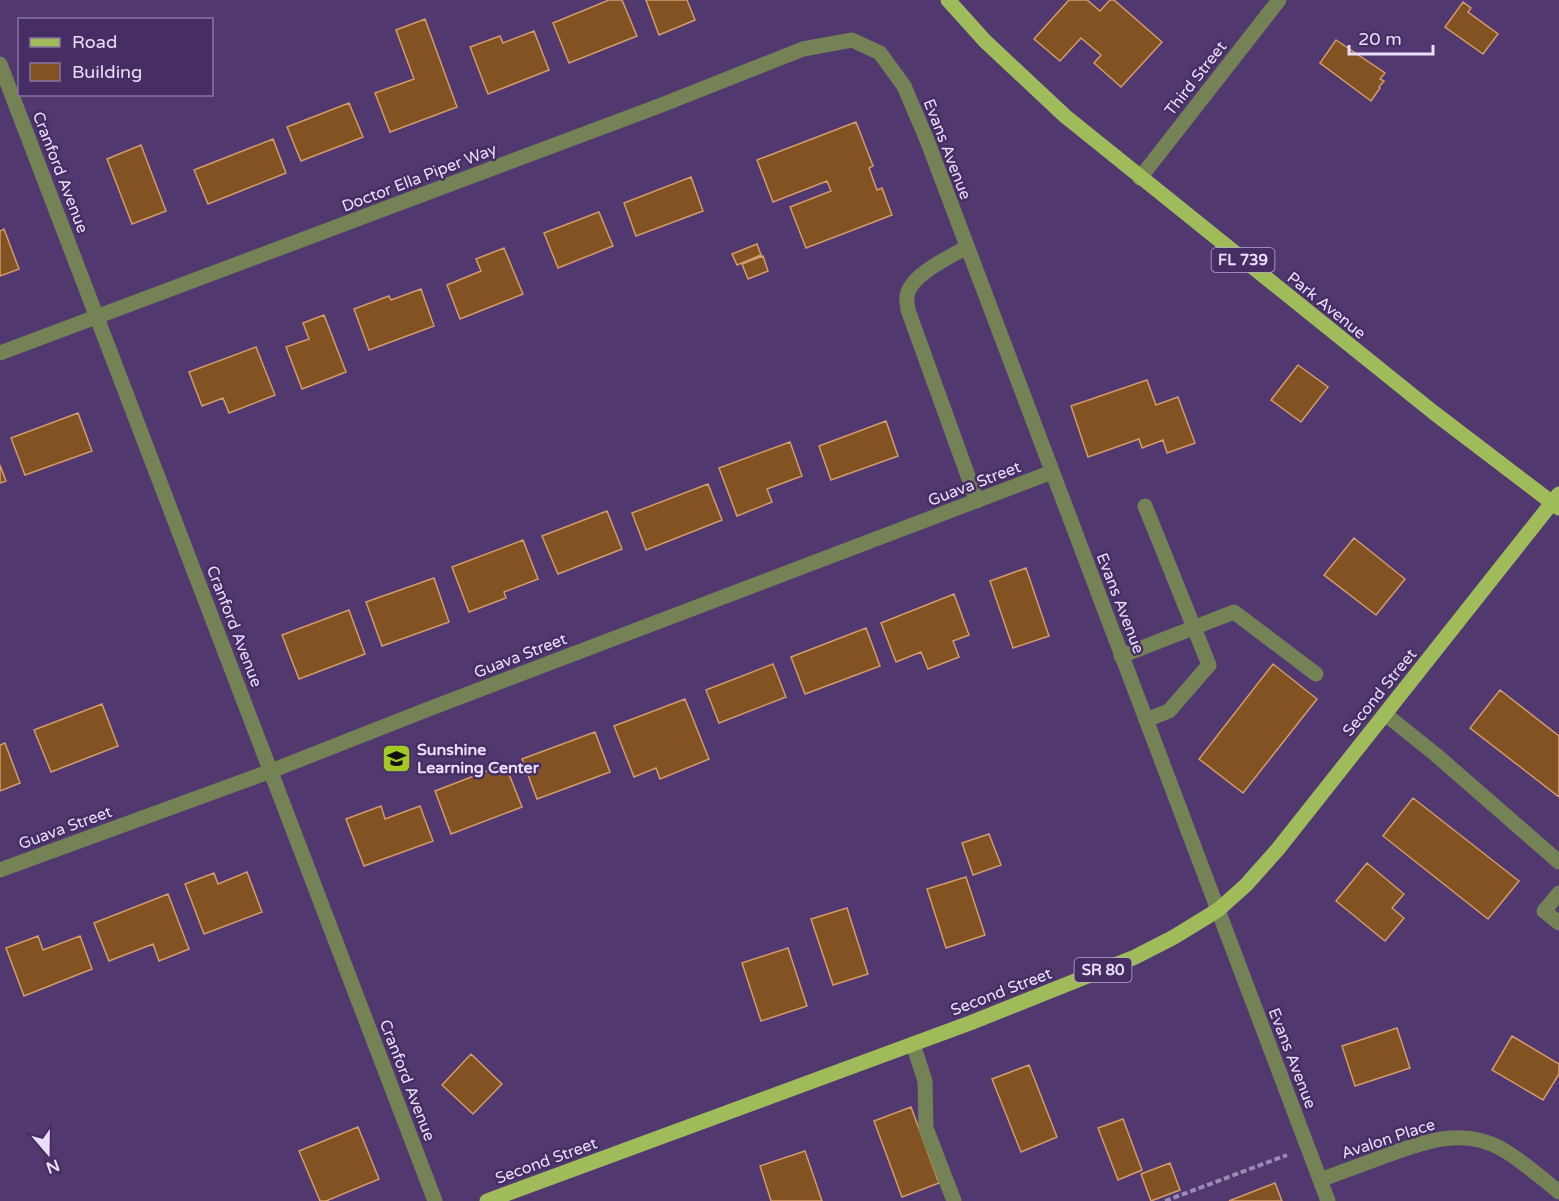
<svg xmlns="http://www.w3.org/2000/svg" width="1559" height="1201" font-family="'Varela Round',sans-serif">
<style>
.building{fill:#825223;stroke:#d39b69;stroke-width:1.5}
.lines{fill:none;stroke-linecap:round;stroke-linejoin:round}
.path{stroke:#9b8ab3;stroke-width:4;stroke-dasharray:6 3;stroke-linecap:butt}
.minor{stroke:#748255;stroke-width:15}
.major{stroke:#a0bb5a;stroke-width:15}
.labels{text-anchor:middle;stroke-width:5;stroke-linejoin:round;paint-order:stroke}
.shield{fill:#462e65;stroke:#b8aacd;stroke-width:1.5}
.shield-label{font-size:15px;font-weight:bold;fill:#e9dffa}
.street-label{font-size:16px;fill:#e9dffa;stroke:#462e65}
.poi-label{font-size:16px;font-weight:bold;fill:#e9dffa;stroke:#462e65;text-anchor:start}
</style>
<rect width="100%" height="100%" fill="#513970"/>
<!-- building -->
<path class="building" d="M609,0H622L637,36L569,63L553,23Z
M646,0H687L695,20L659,35Z
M1069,0H1087L1100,11L1110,0H1114L1162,42L1121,87L1094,63L1101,55L1081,38L1060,61L1034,39Z
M1463,2L1471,8L1468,12L1498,34L1483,54L1445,27Z
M425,19L457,107L390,132L375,93L414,79L396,30Z
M534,31L549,70L488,94L470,47L500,36L503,43Z
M1336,40L1385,73L1380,79L1384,81L1379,87L1380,88L1371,101L1320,63Z
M349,103L363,137L301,161L287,127Z
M856,122L873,166L869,168L877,190L882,188L892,215L806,248L790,207L831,191L827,181L773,202L757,160Z
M273,139L286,173L208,204L194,170Z
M141,145L166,211L132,224L107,159Z
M691,177L703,211L636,236L624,203Z
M599,212L613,246L558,268L544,233Z
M4,229L19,269L0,276V231Z
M757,244L761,255L737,265L732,254Z
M504,248L523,294L460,319L447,285L481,271L476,259Z
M763,256L768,271L748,279L742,264Z
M421,289L434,326L369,350L354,309L389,296L391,300Z
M324,315L346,372L302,389L286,347L309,339L303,323Z
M256,347L275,395L229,413L223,398L202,406L189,372Z
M1298,365L1328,387L1301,422L1271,400Z
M1147,380L1156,405L1178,397L1195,443L1167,453L1163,440L1142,448L1139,439L1088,457L1071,406Z
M78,413L92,451L25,475L11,438Z
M886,421L898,456L831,480L819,446Z
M790,442L802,476L767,489L772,502L737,516L719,468Z
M0,465L6,481L0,483Z
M708,484L722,520L646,550L632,513Z
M607,511L622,549L558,574L542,536Z
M1354,538L1405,579L1376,615L1324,575Z
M523,540L538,579L504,592L506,598L469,612L452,567Z
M1026,568L1049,636L1013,648L990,581Z
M434,578L449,622L382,646L366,602Z
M954,594L969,635L953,641L959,657L928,669L921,652L896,662L881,623Z
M349,610L365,654L299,679L282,635Z
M866,628L880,666L805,694L791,657Z
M773,664L786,697L719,723L706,690Z
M1273,664L1317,699L1243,793L1199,759Z
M1500,690L1559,736V797L1470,728Z
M685,699L709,759L660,779L656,768L634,777L614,726Z
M102,704L118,746L51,772L34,730Z
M595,732L610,772L537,799L522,759Z
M5,743L20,783L0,791V745Z
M505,764L522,807L451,834L435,791Z
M1413,798L1519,881L1488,919L1383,836Z
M381,806L385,819L420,806L433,841L364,866L346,819Z
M989,834L1001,865L973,875L962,843Z
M1367,863L1404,894L1392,908L1404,918L1385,941L1336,901Z
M247,872L262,912L204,934L185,884L214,873L218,884Z
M966,877L985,935L946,948L927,889Z
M168,894L189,949L159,961L153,944L109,961L94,923Z
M847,908L868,974L833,985L811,919Z
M38,936L43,950L80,936L92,969L24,996L6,948Z
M788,948L807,1006L761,1021L742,963Z
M1397,1028L1410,1068L1355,1086L1342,1046Z
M1512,1036L1559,1064V1074L1543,1100L1492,1070Z
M471,1054L502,1084L473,1114L442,1085Z
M1029,1065L1057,1137L1021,1152L992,1079Z
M911,1107L939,1183L902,1197L874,1121Z
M1123,1119L1142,1170L1118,1180L1098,1128Z
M358,1127L379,1179L326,1201H320L299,1151Z
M805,1151L822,1201H771L760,1166Z
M1170,1163L1180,1190L1151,1201L1141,1174Z
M1275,1183L1282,1201H1229Z"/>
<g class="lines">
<!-- path -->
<path class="path" d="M1165,1201L1287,1155"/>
<!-- minor -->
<path class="minor" d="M0,64L435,1201
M1140,178L1279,0
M967,247C950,257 910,275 907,296C906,300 908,306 908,310L977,501
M0,353L659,106L803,49L852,40L880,53L904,86L927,140L1328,1201
M1145,506L1209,665L1169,711L1146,720
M1121,656L1234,612L1316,674
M1385,714L1435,754L1559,862
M0,870L271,771L426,710L1052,472
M1559,893L1544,911L1559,923
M913,1044L925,1081L926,1128L954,1201
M1320,1180C1342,1172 1363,1164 1385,1156C1423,1142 1462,1127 1500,1148C1522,1160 1540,1177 1559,1192"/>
<!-- major -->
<path class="major" d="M948,0L985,41L1065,116L1433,412L1559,508
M487,1201L970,1023L1135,957L1174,937L1218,910L1246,885L1278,849L1559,494"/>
</g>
<!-- icons -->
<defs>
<symbol id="school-square" viewBox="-11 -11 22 22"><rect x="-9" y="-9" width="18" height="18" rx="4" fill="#a4c824" stroke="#462e65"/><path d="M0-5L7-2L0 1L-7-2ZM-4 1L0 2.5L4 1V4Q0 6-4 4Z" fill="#111"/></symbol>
</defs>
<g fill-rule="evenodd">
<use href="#school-square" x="380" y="742" width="33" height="33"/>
</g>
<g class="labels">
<!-- shield labels -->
<g class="shield">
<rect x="1211.5" y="248" width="63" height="24" rx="4.5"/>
<rect x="1074.5" y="958" width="57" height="24" rx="4.5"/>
</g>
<g class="shield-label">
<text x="1243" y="265">FL 739</text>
<text x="1103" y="975">SR 80</text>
</g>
<!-- street labels -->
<g class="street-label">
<text transform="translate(1195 78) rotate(-52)" y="6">Third Street</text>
<text transform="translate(948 149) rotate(69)" y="6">Evans Avenue</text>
<text transform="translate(61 172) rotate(69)" y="6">Cranford Avenue</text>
<text transform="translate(419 177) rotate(-21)" y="6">Doctor Ella Piper Way</text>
<text transform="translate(1327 305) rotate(39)" y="6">Park Avenue</text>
<text transform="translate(974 483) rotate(-21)" y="6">Guava Street</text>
<text transform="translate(1121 603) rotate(69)" y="6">Evans Avenue</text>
<text transform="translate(235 626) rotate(69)" y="6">Cranford Avenue</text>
<text transform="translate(520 655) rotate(-21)" y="6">Guava Street</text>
<text transform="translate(1379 692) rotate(-51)" y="6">Second Street</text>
<text transform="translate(65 827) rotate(-20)" y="6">Guava Street</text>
<text transform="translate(1001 991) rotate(-21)" y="6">Second Street</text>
<text transform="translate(1293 1058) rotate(69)" y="6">Evans Avenue</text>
<text transform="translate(408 1080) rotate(69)" y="6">Cranford Avenue</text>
<text transform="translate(1388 1138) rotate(-18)" y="6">Avalon Place</text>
<text transform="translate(546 1160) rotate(-20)" y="6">Second Street</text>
</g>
<!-- poi labels -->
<g class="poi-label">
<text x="417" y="755">Sunshine<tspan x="417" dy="18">Learning Center</tspan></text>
</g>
</g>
<!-- legend -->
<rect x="18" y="18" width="195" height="78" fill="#462e65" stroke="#8775a1" stroke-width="1.5"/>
<rect x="30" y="38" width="30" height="9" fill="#a0bb5a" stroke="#8775a1" stroke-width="1.5"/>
<text x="72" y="48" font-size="18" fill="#e9dffa">Road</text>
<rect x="30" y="63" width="30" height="18" fill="#825223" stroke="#8775a1" stroke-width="1.5"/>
<text x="72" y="78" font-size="18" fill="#e9dffa">Building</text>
<!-- north arrow -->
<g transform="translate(48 1153) rotate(160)" stroke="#462e65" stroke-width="4.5" paint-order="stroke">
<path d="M0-4.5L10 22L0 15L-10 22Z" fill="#e9dffa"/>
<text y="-9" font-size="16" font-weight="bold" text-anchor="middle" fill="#e9dffa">N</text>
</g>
<!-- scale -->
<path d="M1349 45v9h84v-9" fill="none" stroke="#e9dffa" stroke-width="3"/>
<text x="1358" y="45" font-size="18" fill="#e9dffa" stroke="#462e65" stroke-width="4.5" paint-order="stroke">20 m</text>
</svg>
